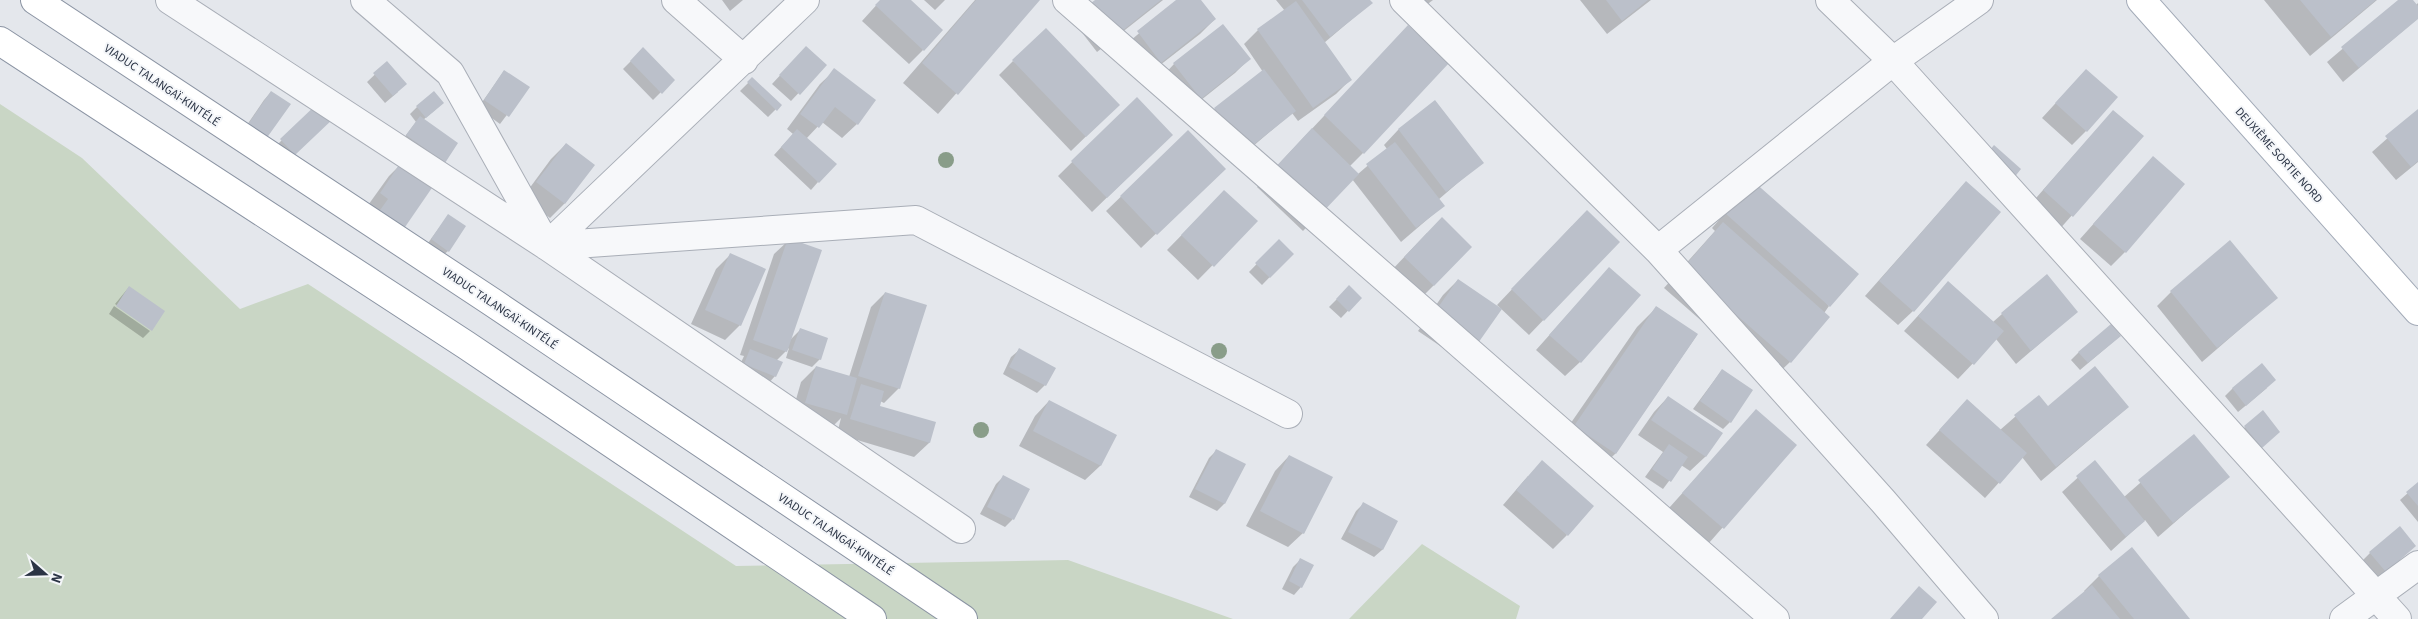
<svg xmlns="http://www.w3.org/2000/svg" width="2418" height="619" font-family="'Source Sans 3',sans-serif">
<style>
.green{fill:#c9d6c5}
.shadow{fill:#0003}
.building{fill:#bbc0ca}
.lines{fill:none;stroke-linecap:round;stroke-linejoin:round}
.minor-casing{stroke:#a9aeb7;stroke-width:30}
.primary-casing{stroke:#a3abb8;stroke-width:30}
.trunk-casing{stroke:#8b94a3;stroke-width:30}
.minor{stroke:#f7f8fa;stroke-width:28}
.primary{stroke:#fff;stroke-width:28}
.trunk{stroke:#fff;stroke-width:28}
.tree{fill:#899d89}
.labels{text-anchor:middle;stroke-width:4;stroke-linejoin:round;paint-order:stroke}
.street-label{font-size:12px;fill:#2b3445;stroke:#f4f6f9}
</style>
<rect width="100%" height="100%" fill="#e4e7ec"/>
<!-- green -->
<path class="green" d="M0,104L82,158L240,309L308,284L736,566L1068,560L1233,619H0Z
M1422,544L1520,606L1516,619H1349Z"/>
<!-- shadow -->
<path class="shadow" d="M722,0H743L730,11Z
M881,0H909L923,50L909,64L862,21Z
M924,0H945L935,10Z
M975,0H1039L938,114L903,83Z
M1097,0H1163L1097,52L1073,21Z
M1178,0H1200L1215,19L1200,34L1146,76L1123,47Z
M1276,0H1369L1371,3L1324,43L1350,80L1336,94L1298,121L1292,113L1232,164L1201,124L1215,109L1263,72L1244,44L1258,30L1285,11Z
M1420,0H1433L1425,6Z
M1580,0H1651L1607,34Z
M2264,0H2377L2310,56Z
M2400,0H2412L2416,5L2418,3V18L2343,82L2327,62Z
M1223,26L1249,59L1235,73L1186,112L1160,79L1174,64Z
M1389,47L1363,153L1350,166L1358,174L1387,149L1384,145L1398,130L1435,101L1482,162L1438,200L1443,206L1401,242L1352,179L1303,231L1257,187Z
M643,49L673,80L653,100L623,69Z
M799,55L825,65L791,101L772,84Z
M1013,61L1104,119L1071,151L999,75Z
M387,63L398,92L385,103L367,82Z
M835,70L857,124L842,138L822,122L806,139L818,182L811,190L774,155L793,134L787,129L820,84Z
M2086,70V131L2072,145L2042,118Z
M504,71L528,87L500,124L478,108Z
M752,79L780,105L768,117L740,91Z
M271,92L260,145L236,141L264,100Z
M1137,98L1157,149L1092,212L1058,176Z
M319,103L332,118L287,161L274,148Z
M417,107L435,110L423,120L444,162L436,169L400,143L416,122L410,114Z
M2113,111L2142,136L2058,231L2029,206Z
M2418,111V162L2396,180L2372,152Z
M1188,132L1209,183L1141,248L1106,211Z
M566,144L593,165L564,204L550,218L523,197L551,159Z
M2153,157L2125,252L2111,266L2080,239Z
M404,161L402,230L366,208L389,176Z
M1966,182L1913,311L1898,325L1865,296Z
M1739,197L1829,306L1790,362L1770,381L1664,288L1715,231L1712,228Z
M1210,206L1256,221L1198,280L1167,250Z
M448,216V251L440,258L425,247Z
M1572,226L1618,242L1529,335L1497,305Z
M1427,233L1434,285L1419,300L1390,272Z
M789,240V341L800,330L820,359L812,367L786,358L789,348L776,361L775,376L768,384L737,371L744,356L740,355L774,254Z
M1279,241L1292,254L1262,285L1249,272Z
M730,255L740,325L725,340L691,324L716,269Z
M1458,280L1461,360L1418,331L1443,295Z
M1948,283L1993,322L2002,314L2076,312L2016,364L1996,339L1958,379L1904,331Z
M1595,284L1580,362L1565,376L1536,350Z
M129,287L151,329L115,304Z
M1349,287L1360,298L1341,318L1329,307Z
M2171,292L2276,298L2202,362L2157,306Z
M885,293L899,388L884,403L880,401L878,407L934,423L929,443L914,457L837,434L841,418L831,428L791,417L801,382L816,367L849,377L871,307Z
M114,306L150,331L143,338L109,314Z
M1657,307L1697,335L1615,454L1595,473L1555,446L1637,327Z
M2120,336L2080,370L2071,360L2079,352Z
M1019,350L1045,385L1037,393L1003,374L1011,357Z
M1722,370L1730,422L1723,429L1693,409Z
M2233,388H2267L2238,412L2225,396Z
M2039,396L2047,407H2128L2041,481L2022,457L1985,498L1926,445L1967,400L2000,430Z
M1668,397L1721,433L1705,457L1690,471L1681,465L1663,489L1645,477L1663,452L1638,435L1654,412Z
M1049,401L1115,436L1100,466L1085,480L1019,446L1035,416Z
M1756,411L1795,445L1709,543L1669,508Z
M2245,427L2271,439L2254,454L2238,434Z
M2194,436L2228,476L2158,537L2145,520L2111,551L2062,492L2095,462L2124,497Z
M1217,450L1244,465L1224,504L1217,511L1189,497L1209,458Z
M1289,456L1303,533L1288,547L1246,526L1275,471Z
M1528,476L1567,535L1553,549L1503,505Z
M1003,477L1028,490L1012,520L1005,527L980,514L996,484Z
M2418,484V522L2400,500Z
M1363,504L1396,521L1382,550L1374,557L1341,539L1356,511Z
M2414,546L2378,578L2363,560L2370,553Z
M2132,549L2189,619H2053L2085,592L2084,591L2099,576Z
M1300,560L1312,566L1301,587L1294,595L1282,589L1293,567Z"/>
<!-- building -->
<path class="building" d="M880,0H911L943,30L924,51L875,5Z
M976,0H1040L958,95L922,63Z
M1095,0H1161L1112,39L1087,6Z
M1176,0H1201L1216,19L1161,63L1137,31Z
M1302,0H1370L1373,3L1330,37Z
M1606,0H1648L1622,21Z
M2300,0H2376L2331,37Z
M2398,0H2413L2418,6V19L2359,68L2341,47Z
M1296,1L1352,80L1313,108L1257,29Z
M1223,24L1251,59L1201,99L1173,63Z
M1408,25L1449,63L1364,154L1324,115Z
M1046,28L1120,105L1086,137L1012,60Z
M806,46L827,65L800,95L779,75Z
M643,47L675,80L662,94L630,61Z
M387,61L407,84L393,96L373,73Z
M834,68L876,100L858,125L835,107L819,128L800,114Z
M1264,69L1296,111L1247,150L1214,108Z
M2086,69L2118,97L2087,132L2055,103Z
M504,70L530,87L509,117L484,100Z
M752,77L782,105L777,111L747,82Z
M271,91L291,104L261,146L242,133Z
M434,91L444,103L426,118L416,106Z
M1137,97L1173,135L1107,198L1071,161Z
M1435,100L1484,163L1446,192L1398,129Z
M319,102L334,118L295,155L280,139Z
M2418,109V161L2411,167L2385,136Z
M2113,110L2144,136L2073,217L2043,190Z
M420,116L458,143L445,163L406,135Z
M1312,128L1359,174L1318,217L1271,172Z
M797,129L837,164L819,183L781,147Z
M1188,130L1226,169L1157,235L1120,196Z
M1395,142L1445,206L1416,228L1366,164Z
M566,143L595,165L565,204L536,182Z
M1994,145L2021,169L2013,179L1986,155Z
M2153,156L2185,184L2126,253L2093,224Z
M403,159L436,182L403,230L378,213L388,199L380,193Z
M1753,181L1859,274L1830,307L1725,213Z
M1966,181L2001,212L1914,312L1879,281Z
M1224,190L1258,221L1214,267L1181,235Z
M1587,210L1620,242L1544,321L1511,289Z
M448,214L466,226L449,252L431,239Z
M1442,217L1472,247L1434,286L1404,257Z
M1723,222L1830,317L1791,363L1683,268Z
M788,238L822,250L787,352L753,340Z
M1279,239L1294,254L1270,278L1255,263Z
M2230,240L2278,298L2217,348L2170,291Z
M730,253L766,269L741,326L705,310Z
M1609,267L1641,295L1581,363L1549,335Z
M2047,274L2078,312L2031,351L2001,313Z
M1458,279L1502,309L1476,346L1432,316Z
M1948,281L2004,331L1974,365L1918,316Z
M1349,285L1362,298L1349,312L1336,299Z
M129,286L165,311L152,331L116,306Z
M885,292L927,305L900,389L858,376Z
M1656,306L1698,334L1616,454L1574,426Z
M2111,324L2121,336L2088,363L2078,352Z
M800,328L828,338L821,360L792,350Z
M1019,348L1056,368L1046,386L1009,367Z
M750,349L783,362L776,377L744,364Z
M2262,363L2276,380L2246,406L2232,388Z
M816,366L857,378L847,415L805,403Z
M2095,366L2129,407L2056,467L2014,415L2039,395L2048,406Z
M1722,369L1753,390L1731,423L1700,401Z
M861,384L884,391L880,406L936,422L930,443L850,419Z
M1668,396L1723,433L1706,457L1651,420Z
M1967,399L2027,453L2000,484L1939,430Z
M1049,400L1117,435L1101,466L1033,431Z
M1756,409L1797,445L1724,529L1682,493Z
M2263,410L2280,432L2262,448L2244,426Z
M2194,434L2230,477L2173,523L2138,480Z
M1669,444L1688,457L1671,482L1652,469Z
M1216,449L1246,464L1225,504L1195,489Z
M1289,455L1333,477L1304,534L1260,511Z
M1542,460L1594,506L1568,536L1516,490Z
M2095,460L2145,521L2126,537L2076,476Z
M1003,475L1030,489L1014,520L987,507Z
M2418,482V506L2406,492Z
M1363,502L1398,521L1383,550L1348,532Z
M2400,526L2416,546L2386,572L2369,552Z
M2132,547L2190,619H2134L2098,575Z
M1300,558L1314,565L1302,588L1289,581Z
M2092,585L2120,619H2051Z
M1919,586L1937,602L1922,619H1890Z"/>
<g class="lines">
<defs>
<path id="minor" d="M170,0L547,246L961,529
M365,0L450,73L547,246L916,220L1288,414
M676,0L744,60
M1067,0L1775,619
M1404,0L1658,250L1883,501L1984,619
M1830,0L1893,61L2397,619
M547,246L805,0
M1658,250L1893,61L1979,0
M2344,619L2418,565"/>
<path id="primary" d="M2141,0L2418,311"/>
<path id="trunk" d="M35,0L492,302L963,619
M0,41L466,345L872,619"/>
</defs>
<!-- minor casing -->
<use href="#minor" class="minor-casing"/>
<!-- primary casing -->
<use href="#primary" class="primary-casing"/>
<!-- trunk casing -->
<use href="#trunk" class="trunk-casing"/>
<!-- minor -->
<use href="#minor" class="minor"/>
<!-- primary -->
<use href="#primary" class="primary"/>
<!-- trunk -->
<use href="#trunk" class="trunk"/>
</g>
<!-- trees -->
<g class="tree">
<circle cx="946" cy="160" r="8"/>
<circle cx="1219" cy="351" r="8"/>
<circle cx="981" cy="430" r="8"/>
</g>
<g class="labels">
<!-- street labels -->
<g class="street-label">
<text transform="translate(162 85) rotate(34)" y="4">VIADUC TALANGAÏ-KINTÉLÉ</text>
<text transform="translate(2279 155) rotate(48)" y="4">DEUXIÈME SORTIE NORD</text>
<text transform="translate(500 308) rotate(34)" y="4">VIADUC TALANGAÏ-KINTÉLÉ</text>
<text transform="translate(836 534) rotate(34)" y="4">VIADUC TALANGAÏ-KINTÉLÉ</text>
</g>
</g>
<!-- north arrow -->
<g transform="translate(45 574) rotate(110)" stroke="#f4f6f9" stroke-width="4" paint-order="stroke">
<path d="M0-4L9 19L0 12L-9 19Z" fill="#2b3445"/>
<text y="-8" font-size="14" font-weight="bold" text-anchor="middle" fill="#2b3445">N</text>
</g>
</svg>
